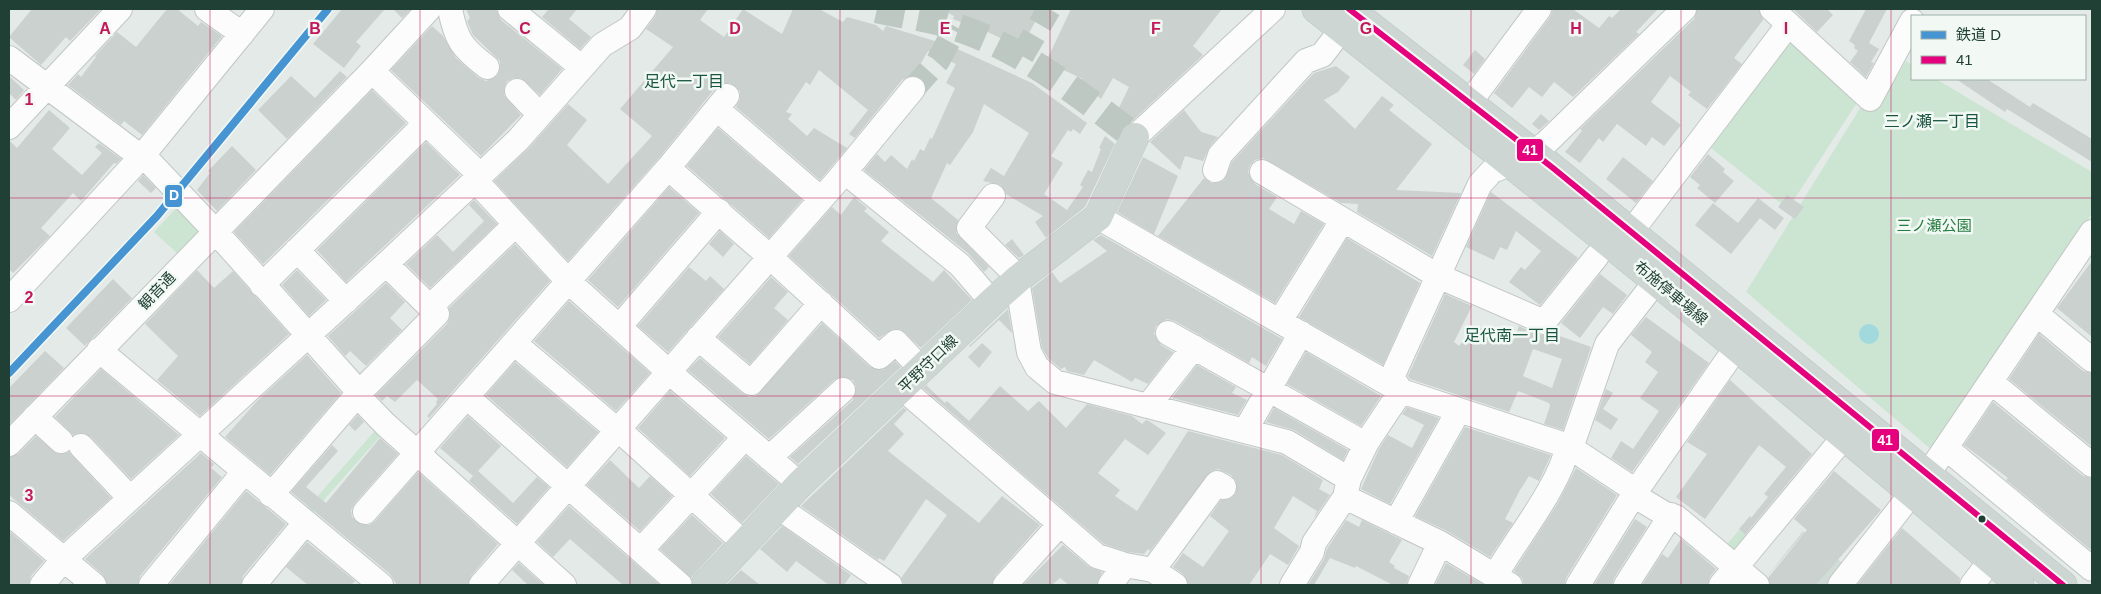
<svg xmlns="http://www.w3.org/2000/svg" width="2101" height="594" font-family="Helvetica,'Noto Sans JP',sans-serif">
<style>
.built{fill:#d1dcd7}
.green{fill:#cce5d2}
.water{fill:#a1d9dc}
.building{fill:#cbd1ce;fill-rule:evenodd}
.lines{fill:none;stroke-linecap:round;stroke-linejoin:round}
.minor-tunnel{stroke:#bdc8c3;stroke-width:24;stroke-dasharray:24 12;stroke-linecap:butt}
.major-tunnel{stroke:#bdc8c3;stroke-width:28;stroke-dasharray:28 14;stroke-linecap:butt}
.minor-casing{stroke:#c1c7c4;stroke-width:26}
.major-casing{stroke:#bcc7c2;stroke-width:29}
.minor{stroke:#fbfcfb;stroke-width:24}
.major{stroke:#cdd6d3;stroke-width:28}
.bus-1-casing{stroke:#f2f9f5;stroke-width:10}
.bus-1{stroke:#e5007d;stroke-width:6}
.rail-1-casing{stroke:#f2f9f5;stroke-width:11}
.rail-1{stroke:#4694d1;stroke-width:8}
.grid{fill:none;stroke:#c2185b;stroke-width:1;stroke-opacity:0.55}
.bus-dot{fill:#204035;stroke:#f2f9f5;stroke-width:2}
.labels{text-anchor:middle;stroke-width:5;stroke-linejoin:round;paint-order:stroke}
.park-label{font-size:15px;fill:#267b3f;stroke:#f2f9f5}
.street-label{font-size:15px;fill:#204035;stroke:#f2f9f5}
.neighbourhood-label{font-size:16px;fill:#195441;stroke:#f2f9f5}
.grid-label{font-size:16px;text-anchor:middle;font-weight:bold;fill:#c2185b;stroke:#f2f9f5;stroke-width:5;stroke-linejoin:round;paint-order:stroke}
.line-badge{stroke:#f2f9f5;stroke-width:2}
.badge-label{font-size:14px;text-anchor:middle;font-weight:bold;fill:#fff}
</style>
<rect width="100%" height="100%" fill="#e4eae7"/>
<!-- built -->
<path class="built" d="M1803,531L1845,565L1829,585H1816L1833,564L1801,537L1760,585Z"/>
<!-- green -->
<path class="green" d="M1796,44L1860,98L1788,209L1711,148L1787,45Z
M1906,61L1912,65V79H1936L2092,172V213L1933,451L1746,292L1862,105L1878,108Z
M180,204L206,229L180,256L154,232Z
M379,426L385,431L307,519L302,514Z
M1739,530L1752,541L1735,561L1722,550Z"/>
<!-- water -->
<path class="water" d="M1859 334a10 10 0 1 1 20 0a10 10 0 1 1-20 0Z"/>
<!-- building -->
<path class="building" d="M32,9H101L70,41L66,37L41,65L9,37Z
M167,9H177L198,26L201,22L222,36L142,135L124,121L121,125L68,85L78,74L81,77L96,57L95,56L117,32L136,47Z
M342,9H385L356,42L361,46L344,68L313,44Z
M393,9H411L402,18Z
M466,9H496L501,20L562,69L540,95L521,78H514L507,81L504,88V95L521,115L481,156L391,70L432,26L443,36L456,58L479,78L486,81L497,76L500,69V61L473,35L467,21L470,18Z
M549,9H577L569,19L591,37L580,49L542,17Z
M657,9H708L700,20L724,37L743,9L782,34L793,9H819L843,22L847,17L876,25L883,31L886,26L951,46L1032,83L1087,123L1080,134L1073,129L1071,132L1068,130L1051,156L1063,163L1044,194L1067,210L1083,187L1080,185L1088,170L1092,172L1101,149L1099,148L1105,136L1115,144L1085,207L1046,238L1035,222L1043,216L1006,194L1001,185L983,181L991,168L1004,176L1029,133L984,104L973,132L950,165L947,163L931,198L958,220L956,233L989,267L984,272L969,254L864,170L877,154L885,162L891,155L907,169L912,159L914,161L920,149L924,151L930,138L932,139L955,88L946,83L956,64L928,51L914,75L902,80L855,138L849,134L868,110L819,70L810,85L806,82L786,112L792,114L788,119L807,136L814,128L847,148L820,180L736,107L740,99V91L730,83H723L716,87L658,159L568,261L494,181L528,149L568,104L587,120L567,145L608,184L652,136L620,109L673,47L646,29L655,17Z
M940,9H1042L1021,48L967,22L966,24L953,19L954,16Z
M1071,9H1222L1193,46L1203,55L1130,123L1117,112L1129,87L1113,78L1101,99L1078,80L1083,79L1046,62Z
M1553,9H1573L1599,28L1609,16L1612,18L1621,9H1658L1636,32L1639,34L1573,97L1554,82L1542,97L1529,87L1512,108L1494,93L1550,17Z
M1697,9H1759L1763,20L1734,58L1742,64L1707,109L1688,95L1691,92L1670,76L1651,102L1681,125L1664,146L1652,137L1646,146L1617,124L1603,142L1599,138L1580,163L1565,152L1582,131L1580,129L1694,19Z
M1796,9H1827L1833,15L1817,32L1794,10Z
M1866,9H1887L1869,43L1879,49L1871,62L1874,63L1866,77L1850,62L1858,51L1854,48L1855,45L1849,41Z
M1475,50L1485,59L1474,74L1463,65Z
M1336,66L1350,77L1338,92L1324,100L1355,129L1382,96L1394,105L1389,110L1432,144L1396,190L1461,193L1432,256L1357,212L1358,204L1341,203L1263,158L1255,160L1250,165L1248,172L1255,184L1277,197L1269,209L1294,224L1301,211L1324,224L1275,303L1158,236L1204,178L1211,183H1218L1224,180L1232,162L1314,73Z
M340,71L347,77L287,139L258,110L291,76L315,98Z
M9,76L24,90L16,100L9,93Z
M1956,79H1987L2030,107L2033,103L2092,139V162L2007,109L2005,112Z
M372,90L406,123L263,264L234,232Z
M49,110L70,128L52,149L82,175L102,153L95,147L99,143L121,159L116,164L114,163L81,201L73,193L41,228L50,236L13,273L9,269V140L17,148Z
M1184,110L1201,132L1218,137L1210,146L1203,161L1185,156L1180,170L1150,142Z
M1541,114L1549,121L1539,130L1532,124Z
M718,128L802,200L769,238L687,166Z
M426,142L460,175L346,282L317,250Z
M232,146L256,170L217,211L197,190L210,173L208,171Z
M1708,154L1725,169L1723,172L1734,181L1715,203L1697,188L1700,185L1690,177Z
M1143,157L1178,176L1154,234L1117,212Z
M1623,157L1653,181L1636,203L1606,179Z
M143,175L156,188L151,193L138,181Z
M669,187L699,213L618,307L588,280Z
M1491,192L1578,258L1540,305L1509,282L1521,267L1525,270L1541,251L1516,231L1507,250L1500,247L1494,260L1466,247Z
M1787,195L1804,207L1795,219L1778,207Z
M854,197L867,208L864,211L889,232L881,241L933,282L944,270L972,300L921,348L900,329H893L879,338L789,256L832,207L841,215Z
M1758,198L1784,218L1775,230L1760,218L1731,254L1695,225L1713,203L1738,223Z
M474,200L497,224L430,288L406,264L437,235L453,252L484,221L469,205Z
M720,231L734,244L723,257L709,244Z
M1101,235L1282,339L1266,366L1252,357L1249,363L1175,321L1167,319L1156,326L1154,334L1161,345L1173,352L1148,384L1135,378L1132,382L1094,360L1084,375L1067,371L1065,367L1061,369L1048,358L1042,348L1032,288L1052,272L1060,283L1107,251L1093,240Z
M1347,238L1420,283L1383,365L1299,317Z
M1012,239L1024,255L1019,258L1005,245Z
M515,244L550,281L429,418L427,416L437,404L436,402L438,399L417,380L395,402L387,396L382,401L376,395L447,324L450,317L449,308Z
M2092,261V337L2057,308Z
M689,267L706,281L710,276L724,289L668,352L638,326Z
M197,270L214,288L233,271L289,334L200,416L157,380L178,356L145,324Z
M297,270L326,300L309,316L282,285Z
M1600,274L1627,295L1613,314L1603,307L1580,338L1561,323Z
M771,277L788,292L774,308L788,320L750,364L718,337Z
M113,279L132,298L85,346L66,328Z
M386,283L405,302L390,318L402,330L366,366L350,351L345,356L328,336Z
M1445,294L1472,306L1454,342L1459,346L1475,326L1514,340L1519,326L1539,335H1547L1551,333L1591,347L1563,430L1544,424L1550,406L1549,403L1518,391L1509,412L1410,379L1408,376ZM1533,349L1562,359L1552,388L1523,376Z
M569,301L650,373L616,411L534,341Z
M1008,309L1012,333L999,320L970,347L969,346Z
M1646,317L1709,363L1632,472L1611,458L1621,441L1633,449L1659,411L1640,398L1658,372L1645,362L1652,352L1631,335Z
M822,323L870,367L883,370L895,361L901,367L798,464L790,457L853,400L856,387L853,380L840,377L834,380L769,439L688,370L700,358L742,393L749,397L756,396Z
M2039,334L2083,371L2092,373V447L2009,379Z
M982,343L992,352L979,368L968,357Z
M45,351L64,368L9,425V388Z
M1306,352L1381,396L1361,426L1287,384Z
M307,355L341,393L270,475L225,437L257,401Z
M515,362L598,432L567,467L486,395Z
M1197,365L1236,387L1232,393L1247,400L1238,415L1172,398Z
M101,369L179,435L131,479L91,437L84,433L73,435L55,417Z
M1730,380L1812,454L1745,535L1739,529L1750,516L1751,518L1768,497L1764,494L1786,467L1759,445L1705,519L1676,497L1707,454L1687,442Z
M928,384L927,386L945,403L947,401L969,421L1000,386L1028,411L1039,401L1066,428L1087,404L1132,416L1142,424L1146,420L1149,421L1166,433L1148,455L1125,439L1098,473L1120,490L1115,496L1137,511L1188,431L1282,455L1323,480L1319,489L1330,495L1314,518L1317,511L1293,496L1274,528L1299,546L1288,565L1270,554L1249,585H1189L1183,574L1173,567L1183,553L1203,567L1229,531L1210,516L1221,500L1230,499L1236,493V481L1231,475L1218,469L1211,471L1150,551L1148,549L1144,554L1128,552L1104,544L923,388Z
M1606,389L1613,393L1603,409L1618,419L1611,430L1595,420Z
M670,391L725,438L690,476L638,428Z
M1993,402L2083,476L2092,478V551L2006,480L2008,478L1964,445Z
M1407,407L1439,418L1390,504L1361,489L1379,449L1388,435L1412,448L1424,425L1402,414Z
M903,408L907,410L894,424L904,434L888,451L979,523L1002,496L1040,525L995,576L992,585H904L901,578L947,515L926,499L884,561L879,558L878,560L801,506Z
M1274,408L1348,450L1343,460L1294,430L1266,422Z
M358,415L364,422L355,431L349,425Z
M468,416L501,446L478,471L513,503L537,477L549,487L517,524L469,481L473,476L440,448Z
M1465,427L1551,455L1539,481L1529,476L1520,490L1505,519L1513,523L1490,557L1447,531L1415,516Z
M36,436L58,454L69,452L111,498L63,541L9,495V457L18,454Z
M380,438L398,454L355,503L351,510L352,517L362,525H369L375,521L418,472L498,544L471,576L468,585H397L390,574L291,492L332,445L338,451L306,487L326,503Z
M201,453L214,464L211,468L222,477L140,576L138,585H107L103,575L85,559Z
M746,456L779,484L742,523L711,494Z
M610,460L639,488L650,476L672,496L640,531L587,485Z
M1576,468L1617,495L1566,578L1564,585H1524L1522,578L1514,571L1558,503Z
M1834,471L1881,510L1816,585H1770L1768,578L1807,530L1794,519Z
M246,491L286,524L243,576L241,585H169Z
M569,506L660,585H623L570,539L553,557L537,542Z
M692,515L723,543L691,578L660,549Z
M1635,519L1647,527L1614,578L1612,585H1594Z
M1346,520L1359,527L1362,520L1402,540L1389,562L1395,566L1394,568L1409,576L1406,585H1393L1356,566L1355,568L1330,558L1314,585H1308L1324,559L1327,549Z
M782,526L851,575L844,585H829L796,561L787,572L760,549Z
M1902,528L1960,578L1959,585H1857Z
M9,531L44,561L31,576L29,585H9Z
M1681,539L1716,569L1710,577L1708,585H1642L1662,554L1668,558Z
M307,542L355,581L351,585H308L286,567Z
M1063,545L1088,566L1102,572L1097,585H1069L1060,578L1052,585H1023Z
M519,563L544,585H528L512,570Z
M1446,563L1484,585H1435Z
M741,570L760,585H726Z"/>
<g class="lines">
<!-- minor-tunnel -->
<path class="minor-tunnel" d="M1022,56L1049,9
M913,89L938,61L956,27"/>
<!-- major-tunnel -->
<path class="major-tunnel" d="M877,9C903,15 931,18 956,27C1023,49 1079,94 1135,137"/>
<defs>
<path id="minor" d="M207,9L242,34
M450,9C456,40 462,48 487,67
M510,9L581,67
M1772,9L1870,99L1912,21
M9,58L141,157
M372,71L478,173L474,179
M517,91L540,115
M1470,102L1539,9
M717,109L821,199
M9,127L120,9
M1135,137L1273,9
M143,155L215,231L359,392
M668,168L770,257L879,357L896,342L922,370
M1215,170L1220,155L1306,61L1322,55L1342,29
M845,172L960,265L992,302
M1262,172L1438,276L1544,322L1597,256
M474,179L568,281L669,372L800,484
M993,196L969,228L1019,278
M1098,217L1401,391L1568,446L1636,491
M1631,232L1788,25
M297,250L346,301
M1017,280L1029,352L1037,367L1055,382L1287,442L1349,479
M262,285L425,124
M9,300L143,155L262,9
M430,307L515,225
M2038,315L2092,360
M1280,321L1342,221
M619,327L719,211
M1168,333L1362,442H1367
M698,338L751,383L821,303
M514,343L617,430
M99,350L381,585
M1991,382L2092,465
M903,389L1060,524L1005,585
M1401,391L1392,377L1480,184L1492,171L1512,163L1545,144L1684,9
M357,395L437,314L386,264
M467,397L680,585
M1148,406L1194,347
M35,417L61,441
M618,429L744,543
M1245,431L1301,333
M9,444L372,71L429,9
M81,446L130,498
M1571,448L1607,344L1656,281
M1946,448L2092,569
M769,458L843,390
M271,495L357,395L385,424L564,585
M1635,496L1665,514L1676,517L1757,585
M1345,497L1440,543L1510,585
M778,507L890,585
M365,512L668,168L727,96
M9,513L94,585
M1396,522L1459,410
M1060,524L1097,556L1125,565L1153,570L1175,585
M641,550L745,437
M1153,570L1217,483L1224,487
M1495,576C1516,539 1559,487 1568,446
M42,585L63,560L386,264L518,140L602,45L630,28L644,9
M151,585L244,472
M254,585L305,523
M481,585L838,180L913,89
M1110,585L1125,565
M1292,585L1312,552L1314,543L1345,497L1349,479L1367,442L1401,391
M1420,585L1440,543
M1578,585L1636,491L1736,348
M1626,585L1671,515
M1721,585L1844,437
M1840,585L1934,465L2092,232
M1972,585L1991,560"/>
<path id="major" d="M1316,9C1554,197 1790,388 2020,585
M1349,9L1553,168L2063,585
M705,585L800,484L992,302L1019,278L1098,217L1135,137"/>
</defs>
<!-- minor casing -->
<use href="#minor" class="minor-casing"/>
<!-- major casing -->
<use href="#major" class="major-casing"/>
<!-- minor -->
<use href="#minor" class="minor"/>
<!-- major -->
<use href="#major" class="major"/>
<defs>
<path id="bus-1" d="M1349,9L1553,168L2063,585"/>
</defs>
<!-- bus-1 casing -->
<use href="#bus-1" class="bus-1-casing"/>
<!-- bus-1 -->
<use href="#bus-1" class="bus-1"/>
<defs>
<path id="rail-1" d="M9,373L157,216L328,9"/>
</defs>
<!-- rail-1 casing -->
<use href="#rail-1" class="rail-1-casing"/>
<!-- rail-1 -->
<use href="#rail-1" class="rail-1"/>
</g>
<!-- grid -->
<path class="grid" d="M210,9V585M420,9V585M630,9V585M840,9V585M1050,9V585M1261,9V585M1471,9V585M1681,9V585M1891,9V585M9,198H2092M9,396H2092"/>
<!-- markers -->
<circle class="bus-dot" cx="1982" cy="519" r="4.5"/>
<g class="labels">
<!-- park labels -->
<g class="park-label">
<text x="1934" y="231">三ノ瀬公園</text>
</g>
<!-- street labels -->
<g class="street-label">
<text transform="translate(157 291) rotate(-46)" y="5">観音通</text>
<text transform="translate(1671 293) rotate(40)" y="5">布施停車場線</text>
<text transform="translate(928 364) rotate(-44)" y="5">平野守口線</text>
</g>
<!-- neighbourhood labels -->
<g class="neighbourhood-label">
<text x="684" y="87">足代一丁目</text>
<text x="1932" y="127">三ノ瀬一丁目</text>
<text x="1512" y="341">足代南一丁目</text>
</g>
</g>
<g class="grid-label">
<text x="105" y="34">A</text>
<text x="315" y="34">B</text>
<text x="525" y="34">C</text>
<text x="735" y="34">D</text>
<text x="945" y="34">E</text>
<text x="1156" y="34">F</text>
<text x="1366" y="34">G</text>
<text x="1576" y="34">H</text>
<text x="1786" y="34">I</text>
<text x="29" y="105">1</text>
<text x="29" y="303">2</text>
<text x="29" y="501">3</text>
</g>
<g class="line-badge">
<rect x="1516" y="138" width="28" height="24" rx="5" fill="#e5007d"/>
<rect x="164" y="184" width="19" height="24" rx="5" fill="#4694d1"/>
<rect x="1871" y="428" width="29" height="24" rx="5" fill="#e5007d"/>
</g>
<g class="badge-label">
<text x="1530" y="155">41</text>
<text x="174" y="200">D</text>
<text x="1885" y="445">41</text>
</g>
<!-- border -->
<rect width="2101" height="594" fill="none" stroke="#204035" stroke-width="20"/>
<!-- legend -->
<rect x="1911" y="15" width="175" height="65" fill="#f2f9f5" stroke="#9eafa8"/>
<rect x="1921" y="31" width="25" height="8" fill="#4694d1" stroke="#9eafa8"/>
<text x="1956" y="40" font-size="15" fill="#204035">鉄道 D</text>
<rect x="1921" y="56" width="25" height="8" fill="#e5007d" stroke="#9eafa8"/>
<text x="1956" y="65" font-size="15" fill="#204035">41</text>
</svg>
